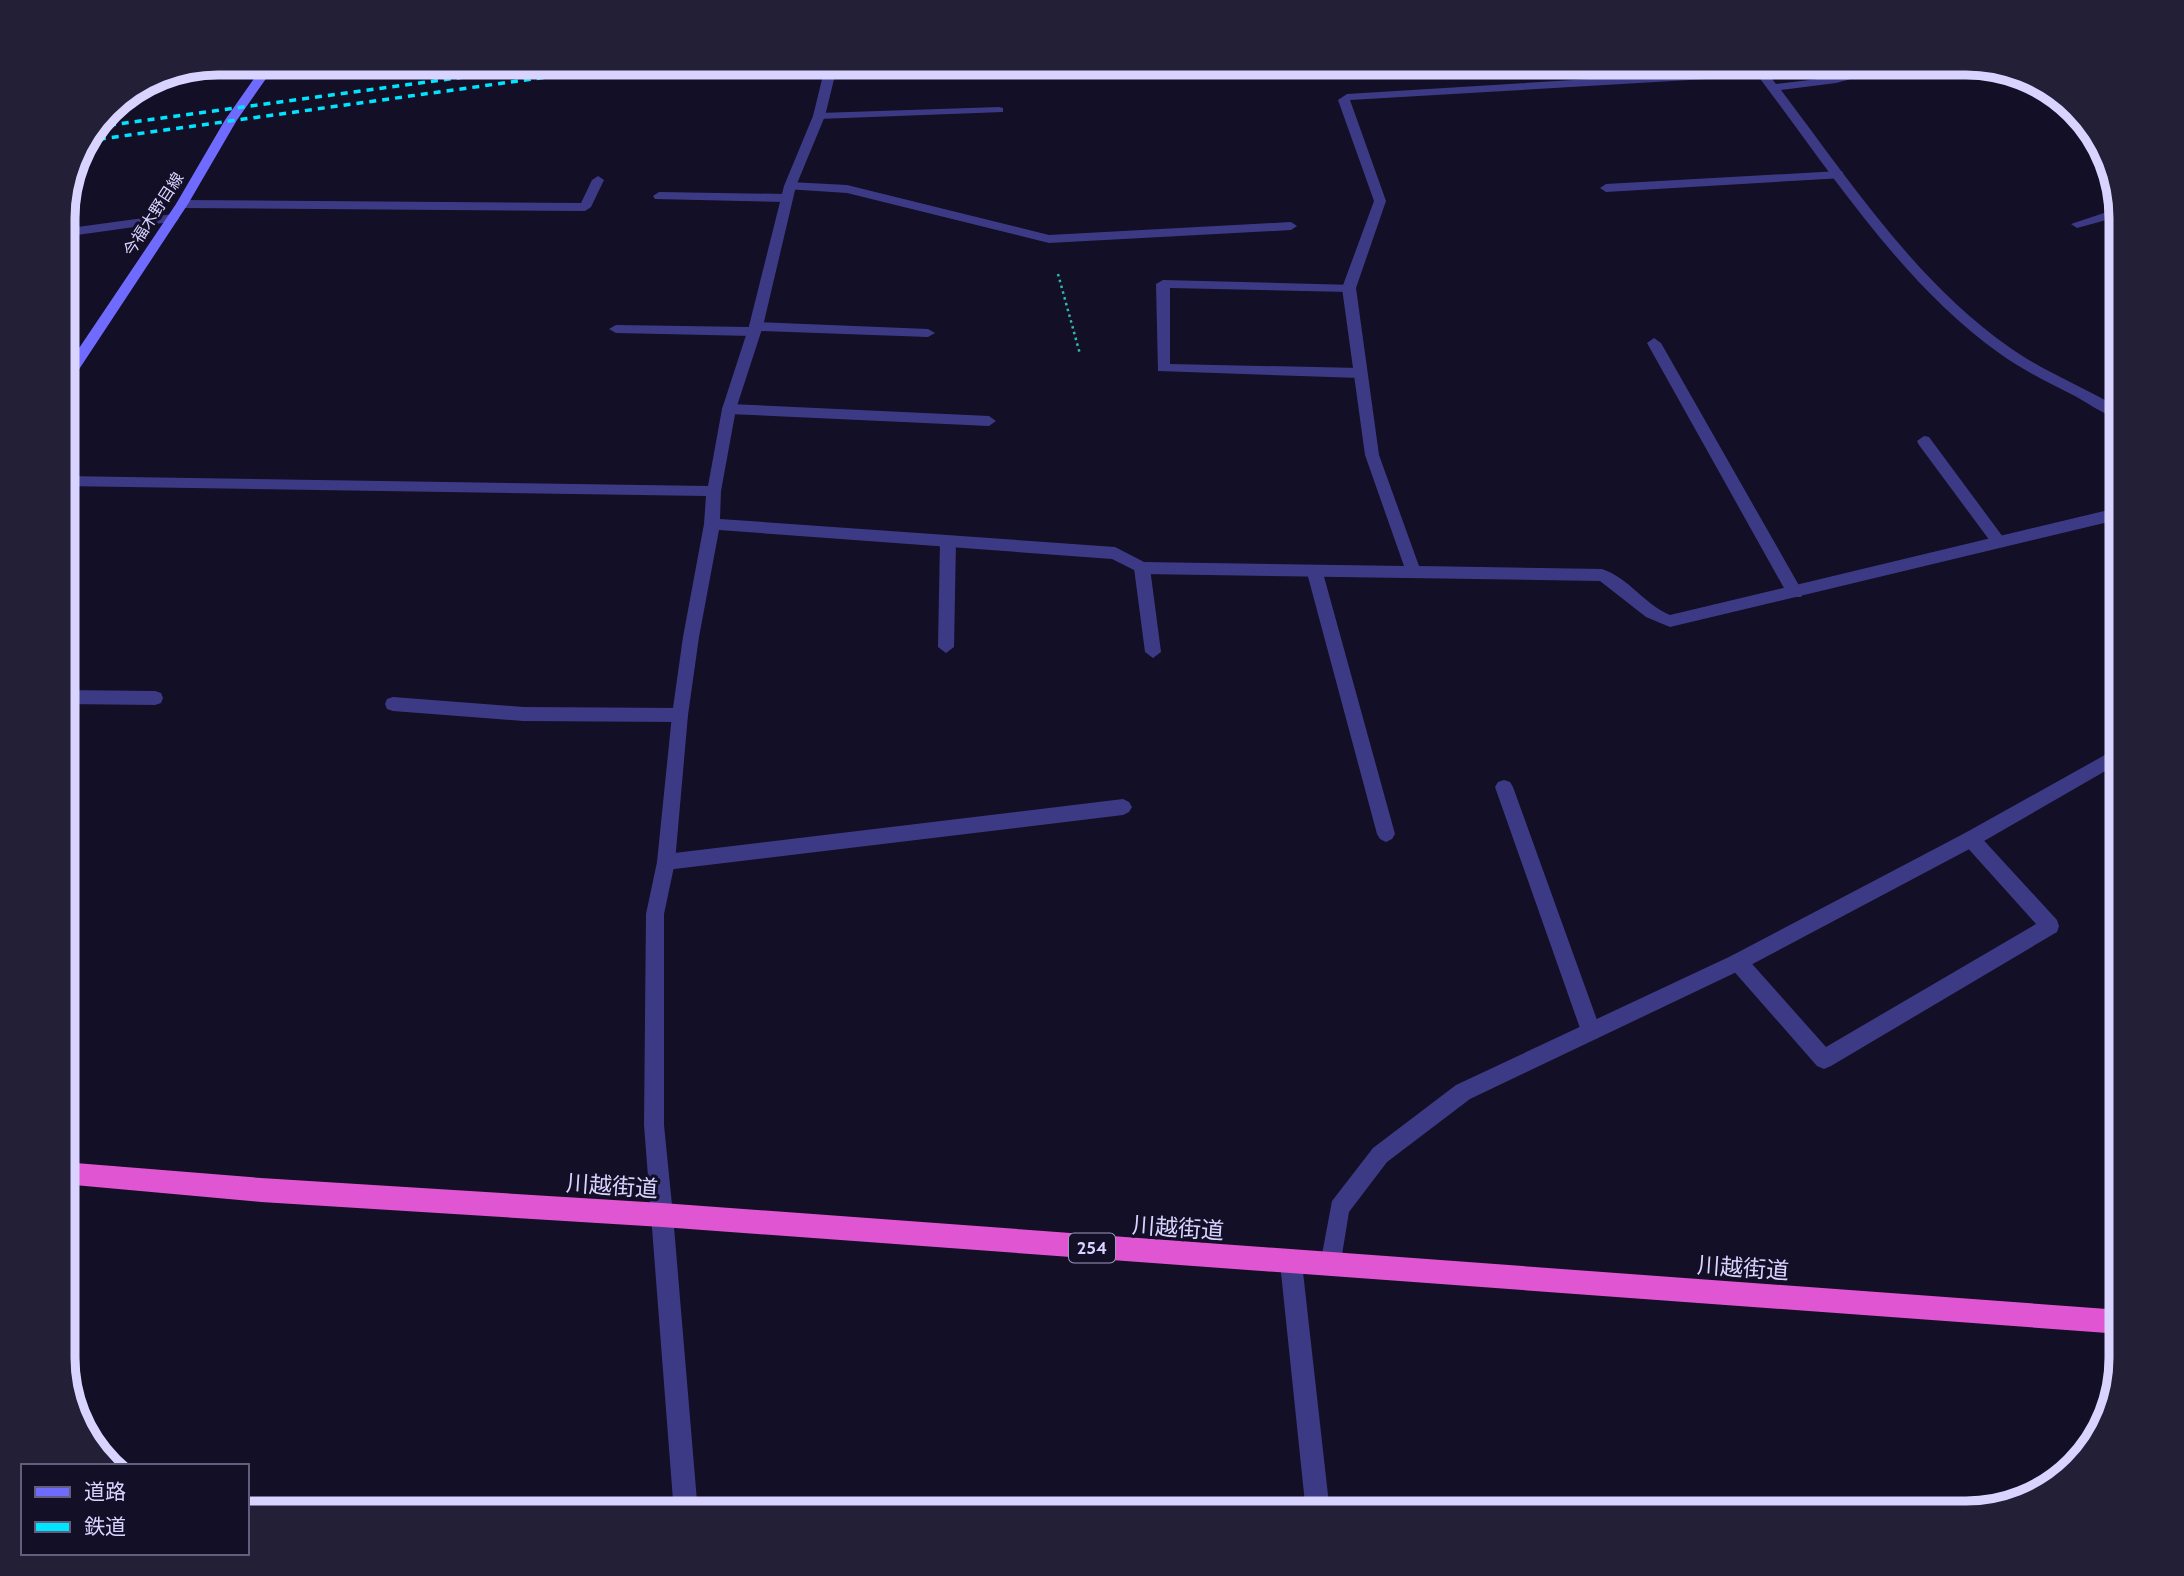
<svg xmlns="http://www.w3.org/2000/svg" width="2184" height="1576" font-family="Cabin,'Noto Sans JP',sans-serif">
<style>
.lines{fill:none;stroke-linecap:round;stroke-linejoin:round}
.path{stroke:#2fb8b0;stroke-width:2.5;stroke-dasharray:2.5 3.5;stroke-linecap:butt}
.service{fill:#3d3a85;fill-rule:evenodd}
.minor{fill:#3d3a85;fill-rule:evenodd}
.secondary{fill:#6f6bff;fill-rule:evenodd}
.trunk{fill:#e055d1;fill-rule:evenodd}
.rail{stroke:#00e5ff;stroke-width:3.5;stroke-dasharray:7 6;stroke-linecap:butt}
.labels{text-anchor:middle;stroke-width:6;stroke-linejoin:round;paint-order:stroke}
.far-street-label{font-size:16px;fill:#d9d4ff;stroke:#130f26}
.shield{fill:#130f26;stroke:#9e99be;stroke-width:2}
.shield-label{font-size:18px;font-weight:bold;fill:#d9d4ff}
.near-street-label{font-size:23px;fill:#d9d4ff;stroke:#130f26}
.rim{fill:none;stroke:#d9d4ff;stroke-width:9}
</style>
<rect width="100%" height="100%" fill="#130f26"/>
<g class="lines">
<!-- path -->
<path class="path" d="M1058,274L1080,354"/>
<!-- service -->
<path class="service" d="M999,107L1003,108V112L819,119L813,116L819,113Z
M1839,171L1843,172V178L1606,192L1600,188L1606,184Z
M598,176L604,180L591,207L585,211L182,208L176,204L182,200L581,203L592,180Z
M790,182L847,185L1049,235L1291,222L1297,226L1291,230L1049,243L847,193L786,189V183Z
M659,192L787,194L793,198L787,202L655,199L653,196Z
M2119,208L2121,216L2077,228L2071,224Z
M1163,280L1354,285V291L1349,292L1170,288V364L1360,368L1367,373L1360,378L1158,371L1156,284Z
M756,322L928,329L935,333L928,337L759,331L758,335L753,336L616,333L609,329L616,325L750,327L751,323Z
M1654,338L1661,343L1801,589L1803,593L1801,597H1789L1647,343Z
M729,404L989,416L996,421L989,426L729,414L722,409Z
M1924,436L1929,437L2003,537L2006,541L2003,545H1993L1919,445L1917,441Z
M948,535L956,541L954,647L946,653L938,647L940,541Z
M1142,562L1150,568L1161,652L1153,658L1145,652L1134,568Z
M1315,567L1323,573L1395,834L1392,839L1386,842L1380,839L1377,834L1307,573Z
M63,690L155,691L161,693L163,698L161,703L155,705L63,704Z
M393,697L523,707L680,708L686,710L688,715L686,720L680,722L523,721L393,711L387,709L385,704L387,699Z
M1504,780L1510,782L1513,787L1601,1031L1598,1038L1591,1040L1584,1038L1581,1031L1495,787L1498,782Z
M1123,799L1129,802L1132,807L1129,812L1123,815L666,870L660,868L657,862L660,856L666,854Z
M1971,831L1977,833L2057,920L2059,926L2057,932L1831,1066L1824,1069L1817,1066L1731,968L1728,962L1731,956L1738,953L1745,956L1826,1047L2036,924L1965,845L1962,839L1965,833Z
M662,1204L669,1208L673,1215L698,1513H674L651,1215L655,1208Z"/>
<!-- minor -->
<path class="minor" d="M826,63H838L825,116L796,186L763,326L736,409L721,491L720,519L1115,547L1144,562L1404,566L1365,455L1342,288L1374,201L1338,100L1347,94L1753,69L1748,63H1760L1776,84L1835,77L1876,66L1874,63H1886L1890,67L1888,69L1836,83L1781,90C1849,180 1916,282 2009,347C2044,372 2084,387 2121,409V420C2103,415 2086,401 2069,393C2045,381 2021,369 1999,353C1902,284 1829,170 1758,76L1350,100L1386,201L1356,288L1379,455L1419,566L1602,569C1629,578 1644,604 1670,615L2121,507V519L1670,627L1646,617L1600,581L1142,574L1112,559L719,530L699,637L688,715L675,862L664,914V1125L673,1215L669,1222L662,1226L655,1222L651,1215L644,1125L646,914L657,862L672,715L683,637L704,524L706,496L63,486V476L708,486L722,409L749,326L784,186L813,116Z
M207,66L205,68L148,82L159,75Z
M173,214L179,218L177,221L63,237V229Z
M2121,746V762L1977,845L1745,968L1470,1099L1387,1162L1349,1212L1339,1273L1331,1276L1323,1273L1320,1265L1332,1201L1373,1148L1456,1085L1731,956L1965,833Z
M1291,1252L1299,1255L1302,1263L1330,1513H1306L1280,1263L1283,1255Z"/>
<!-- secondary -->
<path class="secondary" d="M265,63H277L237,120L188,204L68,386L63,388V372L176,204L225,120Z"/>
<!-- trunk -->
<path class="trunk" d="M63,1162L261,1178L662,1203L2121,1310V1334L662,1227L261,1202L63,1184Z"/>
<!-- rail -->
<path class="rail" d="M96,127L567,63
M86,141L648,63"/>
</g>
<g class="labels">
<!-- far-street labels -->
<g class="far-street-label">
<text transform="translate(153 214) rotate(-57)" y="6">今福木野目線</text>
</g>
<!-- shield labels -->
<rect class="shield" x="1069" y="1233.5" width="46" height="29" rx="5"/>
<g class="shield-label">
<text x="1092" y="1254">254</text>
</g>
<!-- near-street labels -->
<g class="near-street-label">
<text transform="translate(612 1186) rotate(4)" y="8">川越街道</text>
<text transform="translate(1178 1228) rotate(4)" y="8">川越街道</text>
<text transform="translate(1743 1268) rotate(4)" y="8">川越街道</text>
</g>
</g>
<!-- crop -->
<path d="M0 0H2184V1576H0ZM218 75H1966A143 143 0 0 1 2109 218V1358A143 143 0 0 1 1966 1501H218A143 143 0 0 1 75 1358V218A143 143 0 0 1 218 75Z" fill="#231f37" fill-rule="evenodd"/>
<path class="rim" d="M218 75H1966A143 143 0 0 1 2109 218V1358A143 143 0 0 1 1966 1501H218A143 143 0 0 1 75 1358V218A143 143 0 0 1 218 75Z"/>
<!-- legend -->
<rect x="21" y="1464" width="228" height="91" fill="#130f26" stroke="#625e7d" stroke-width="2"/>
<rect x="35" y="1487" width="35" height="10" fill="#6f6bff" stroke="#625e7d" stroke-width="2"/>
<text x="84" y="1499" font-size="21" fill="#d9d4ff">道路</text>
<rect x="35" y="1522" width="35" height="10" fill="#00e5ff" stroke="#625e7d" stroke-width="2"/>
<text x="84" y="1534" font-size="21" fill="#d9d4ff">鉄道</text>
</svg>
